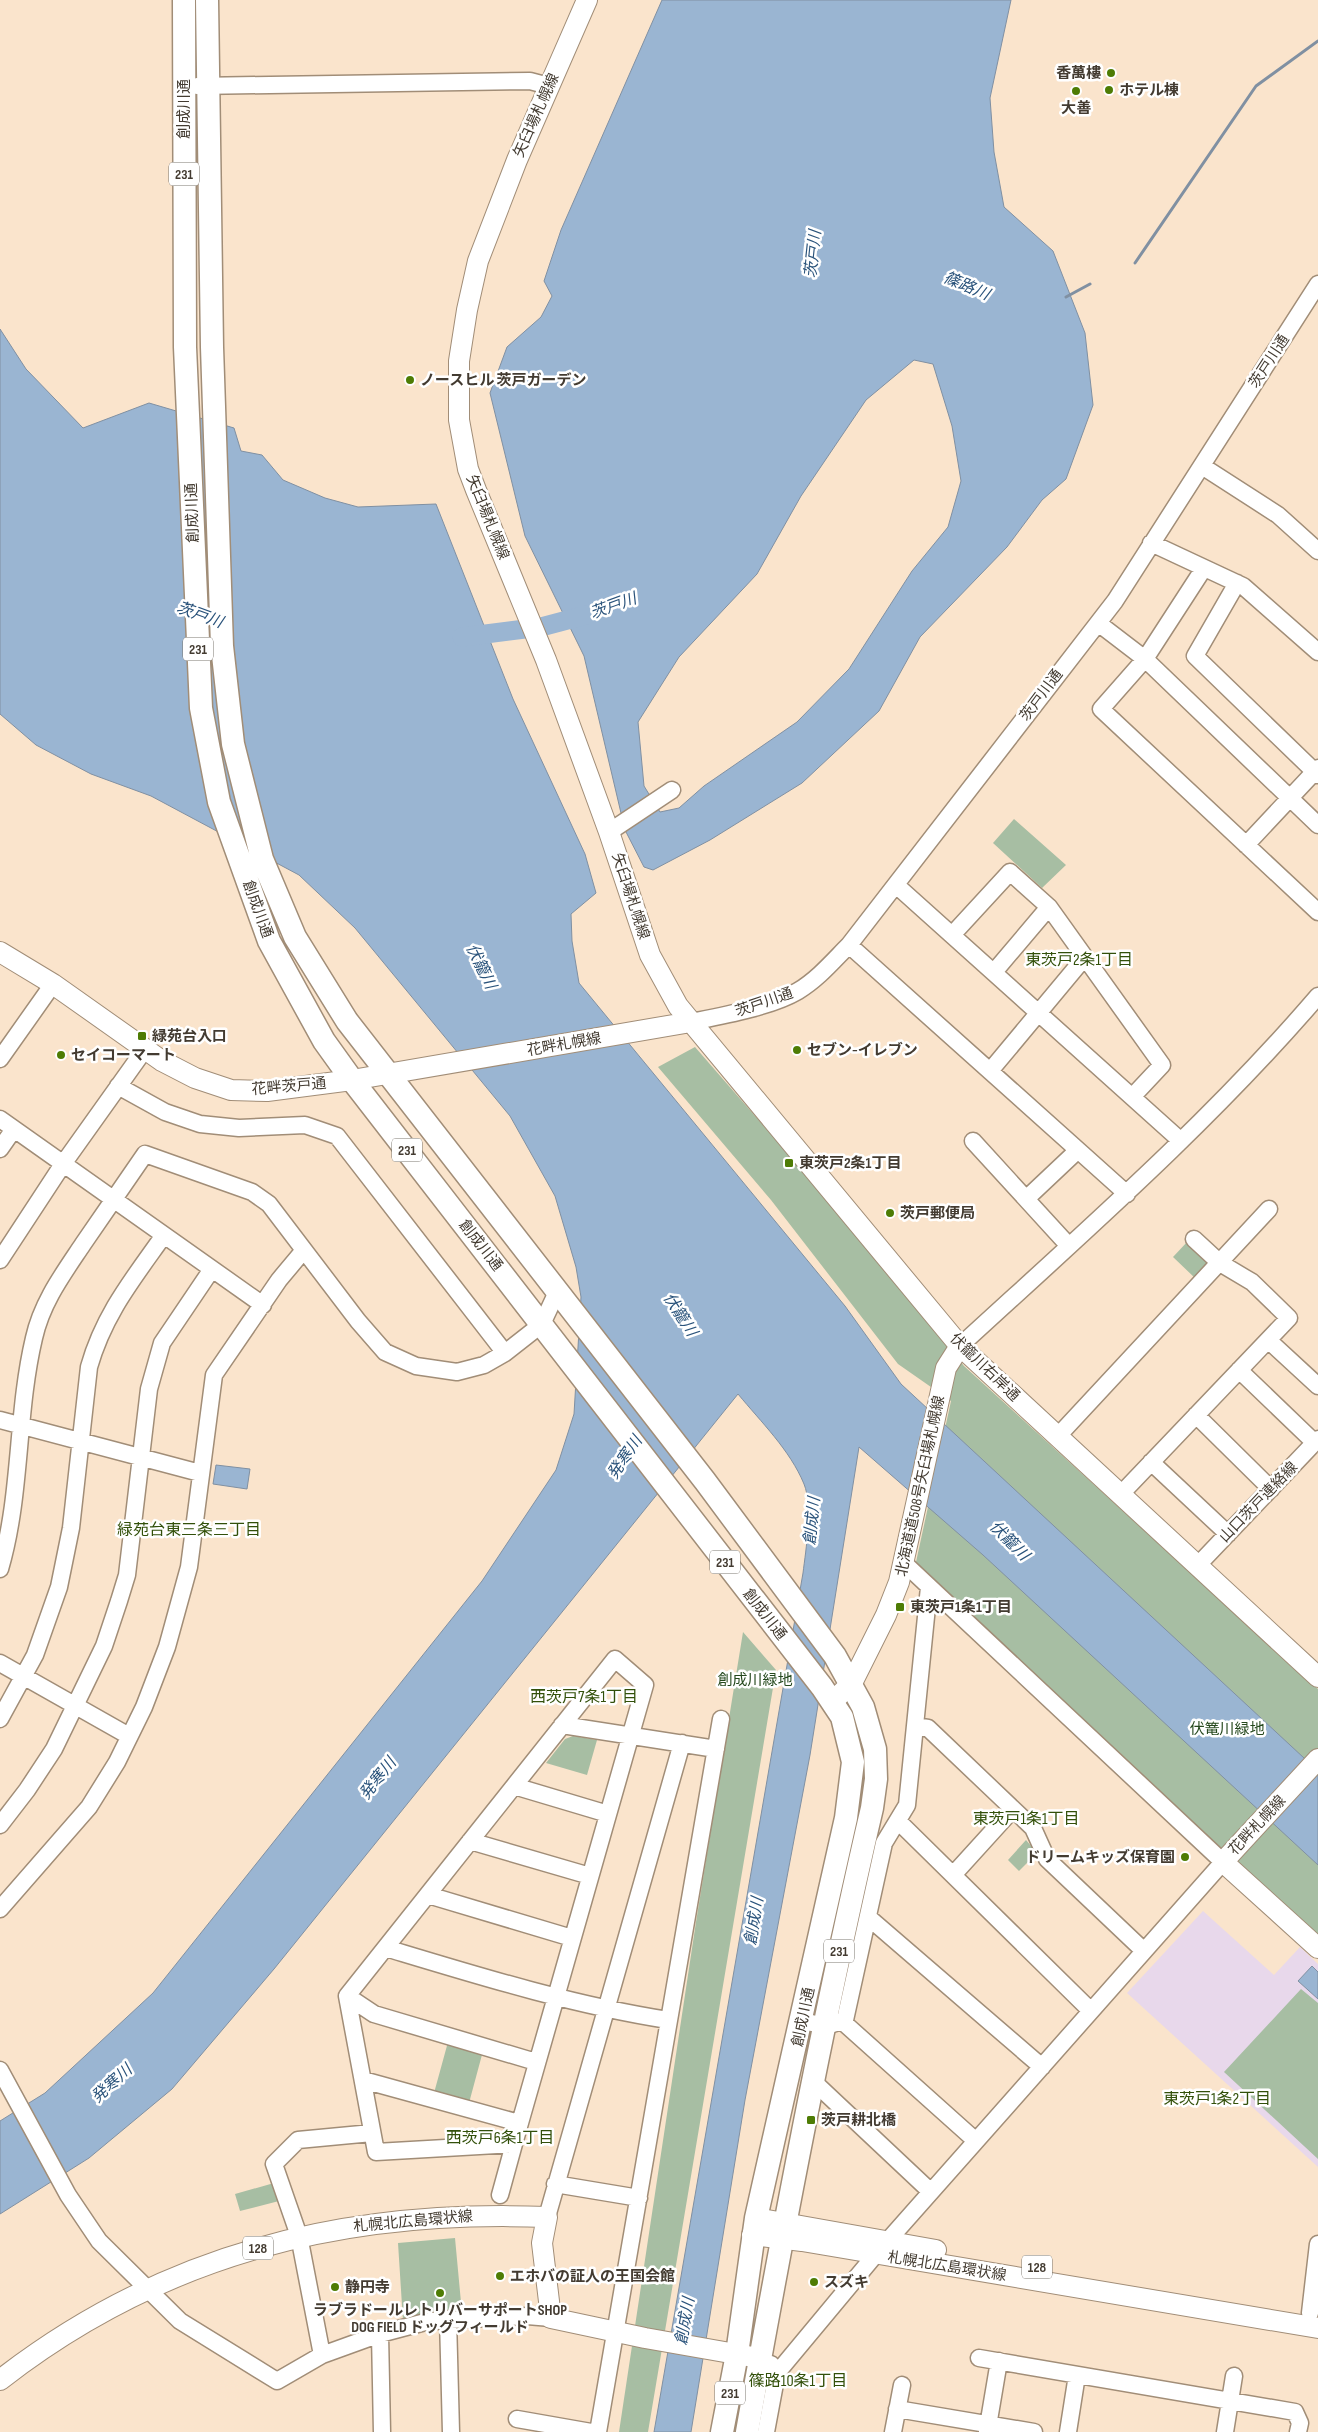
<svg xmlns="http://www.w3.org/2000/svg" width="1318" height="2432" font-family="'Sofia Sans Condensed','Noto Sans JP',sans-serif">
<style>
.education{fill:#e8d8eb}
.green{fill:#a7bea3}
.water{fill:#9ab5d2;stroke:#8090a2;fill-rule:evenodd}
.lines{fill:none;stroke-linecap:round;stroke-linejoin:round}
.stream{stroke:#8090a2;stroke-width:3}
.river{stroke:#9ab5d2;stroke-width:19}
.minor-casing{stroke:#a18d77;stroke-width:19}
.major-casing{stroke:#a18d77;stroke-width:22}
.highway-casing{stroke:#a18d77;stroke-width:25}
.minor{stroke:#fff;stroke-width:16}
.major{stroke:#fff;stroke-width:20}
.highway{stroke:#fff;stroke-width:22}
.poi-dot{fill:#4e7c04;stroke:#fff;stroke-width:2}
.labels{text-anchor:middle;stroke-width:5;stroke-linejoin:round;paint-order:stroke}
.shield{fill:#fff;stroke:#7b766f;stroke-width:1}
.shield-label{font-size:14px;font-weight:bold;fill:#433b31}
.poi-label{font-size:15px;font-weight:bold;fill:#433b31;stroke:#fff;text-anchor:start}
.street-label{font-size:15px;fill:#433b31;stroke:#fff}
.park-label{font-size:15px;fill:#26491e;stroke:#fff}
.water-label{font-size:16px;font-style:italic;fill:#2a537b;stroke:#fff}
.neighbourhood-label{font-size:16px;fill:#32500a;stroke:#fff}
</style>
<rect width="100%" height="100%" fill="#fae4cc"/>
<!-- education -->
<path class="education" d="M1203,1911L1274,1975L1300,1947L1318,1964V2167L1127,1993Z"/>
<!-- green -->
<path class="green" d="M1014,819L1066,865L1042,888L993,843Z
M695,1047L817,1187L964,1366L1318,1689V1940L916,1562L951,1401L898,1364L771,1200L658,1067Z
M1188,1241L1208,1261V1265L1196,1279L1173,1257Z
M743,1632L776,1670L648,2432H619L696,1922Z
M573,1736L597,1740L587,1775L546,1763L565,1739Z
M1026,1840L1037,1853L1019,1871L1008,1860Z
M1301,1989L1318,2003V2159L1224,2072Z
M448,2042L483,2051L469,2103L434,2093Z
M274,2183L279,2201L240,2211L235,2194Z
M455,2238L462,2313L403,2321L398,2243Z"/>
<!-- water -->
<path class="water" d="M662,0H1011L990,98L994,152L1004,207L1053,251L1085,333L1093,405L1066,479L1042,500L1007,547L920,637L879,711L802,783L710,840L653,870L644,867L625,830L584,656L525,536L490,393L507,347L541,317L552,296L544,281L561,230ZM914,360L933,364L952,426L961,481L948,527L912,571L849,669L797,722L704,786L679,808L660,812L644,786L638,722L679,657L757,574L801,496L866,400Z
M0,329L26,369L83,428L149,403L234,428L241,451L262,455L283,480L325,498L358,507L436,504L513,699L585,854L596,893L571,914L572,941L579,983L845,1306L901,1384L1318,1771V1865L983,1555L859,1447L810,1755L745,2100L691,2432H654L803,1573C806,1549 813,1506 804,1484C790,1450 761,1422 738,1394L274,1969L172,2089L89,2158L0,2214V2121L45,2093L153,1993L482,1581L556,1470L574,1414L581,1297L576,1267L555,1196L510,1116L355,928L299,875L151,796L91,774L36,745L0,714Z
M216,1465L250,1469L247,1489L213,1484Z
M1312,1966L1318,1972V1999L1298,1981Z"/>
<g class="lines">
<!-- stream -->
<path class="stream" d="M1135,263L1256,86L1318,41
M1066,297L1090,284"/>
<!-- river -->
<path class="river" d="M462,637L541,627L590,614"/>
<defs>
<path id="minor" d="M197,86L530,81L549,86
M1202,466L1278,515L1318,551
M1151,543L1243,586L1318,652
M1204,568L1145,659L1101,709L1318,912
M1237,583L1195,656L1318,775
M1098,623L1145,659L1318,825
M609,832L672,790
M1246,845L1318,768
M896,885L1181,1141
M952,935L1010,872L1049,907L1162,1065L1132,1097
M849,945L1127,1194
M994,972L1049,907
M691,1022C721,1016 771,1007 798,991C818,979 833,961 849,945L1115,601L1318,284
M0,1059L53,984
M990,1071L1085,957
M118,1086L165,1112L200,1124L239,1128L305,1125L337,1136L505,1353
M0,1119L263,1305
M973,1141L1069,1246
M0,1149L14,1129
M1026,1199L1078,1150
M0,1260L63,1164L145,1049
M1268,1340L1318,1386
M960,1346C1083,1233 1209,1123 1318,996
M1239,1370L1315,1443
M1196,1415L1271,1489
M0,1420L200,1473
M1058,1436L1269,1209
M1151,1462L1228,1534
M1121,1494L1289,1318L1252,1282L1220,1263L1194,1239
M1198,1565L1318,1439
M0,1569C22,1494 16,1414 34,1338C42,1302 63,1274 83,1244C104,1214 124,1184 145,1154L252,1192L269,1204L358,1321L385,1352L416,1366L457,1372L484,1365L505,1353L542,1324L557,1292
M615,1659L645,1685L514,2144L376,2152L347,1996Z
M0,1663L129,1736
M0,1719L35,1655L59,1587L71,1528L89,1367C104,1314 133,1279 164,1235
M562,1725L716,1749
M915,1726L928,1728L1033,1828L1047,1859L1144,1951
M514,1786L608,1814
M898,1821L1091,2011
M0,1825L27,1790L54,1749L104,1646L119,1601L127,1575L149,1389L162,1343L212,1269
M470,1841L590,1876
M953,1875L1013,1809
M428,1895L572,1938
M0,1909L89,1807L117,1762L144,1707L167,1647L189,1567L214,1375L279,1280L304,1250
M868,1917L1042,2067
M386,1948C479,1976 572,2005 668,2020
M347,1996L374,2014L536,2062
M802,2021L826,2026L845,2020L884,1843L907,1805L929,1587
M843,2022L976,2141
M0,2070L68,2195L99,2241L180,2321L277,2381L322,2355L380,2334L429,2321L527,2316L551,2318
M363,2080L519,2123
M814,2082L931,2192
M555,2184L639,2198
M500,2195L514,2144
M547,2217L682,1743
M1310,2313L1318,2244
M448,2319L451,2432
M380,2334L382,2432
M322,2355L299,2236L274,2164L298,2140L372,2133
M979,2358L1295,2412L1300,2423L1298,2432
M777,2373L876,2254L1223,1862L904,1563
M897,2409L1034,2432
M517,2419L591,2432
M598,2432L721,1719
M766,2432L777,2373L771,2364
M893,2432L902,2385
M987,2432L999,2361
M1068,2432L1077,2375
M1225,2432L1234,2376"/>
<path id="major" d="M587,0L517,160L478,261L467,310L459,361V420L468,469L476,490L546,660L609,832L650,955L678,1006L960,1346L1318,1677
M0,952L53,984L162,1061L195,1078L231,1090L267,1091L352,1080L691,1022
M832,1702L852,1683L886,1615L899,1582L946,1368L960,1346
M1318,1759L1223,1862L1318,1948
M756,2218L936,2250
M752,2235L802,2241L1318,2328
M0,2380C162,2254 344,2209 547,2217L542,2243L551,2318L645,2338L753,2357"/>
<path id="highway" d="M184,0L185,347L201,708L219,802L269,941L324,1041L352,1080L822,1687L842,1717L853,1762L846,1818L756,2218L737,2354L722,2432
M207,0L212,347L222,646L233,744L262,859L295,937L347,1021L705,1481L835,1656L863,1707L875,1749L876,1779L872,1808C824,2014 784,2223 747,2432"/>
</defs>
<!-- minor casing -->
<use href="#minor" class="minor-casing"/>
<!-- major casing -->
<use href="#major" class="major-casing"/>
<!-- highway casing -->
<use href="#highway" class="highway-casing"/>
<!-- minor -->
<use href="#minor" class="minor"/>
<!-- major -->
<use href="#major" class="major"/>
<!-- highway -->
<use href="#highway" class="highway"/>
</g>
<!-- markers -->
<g class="poi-dot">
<circle cx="1111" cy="73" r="5"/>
<circle cx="1109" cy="90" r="5"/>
<circle cx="1076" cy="91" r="5"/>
<circle cx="410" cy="380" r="5"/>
<rect x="137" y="1031" width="10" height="10" rx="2.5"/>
<circle cx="797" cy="1050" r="5"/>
<circle cx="61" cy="1055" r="5"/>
<rect x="784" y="1158" width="10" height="10" rx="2.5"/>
<circle cx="890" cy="1213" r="5"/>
<rect x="895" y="1602" width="10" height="10" rx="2.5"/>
<circle cx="1185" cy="1857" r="5"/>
<rect x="806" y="2115" width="10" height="10" rx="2.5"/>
<circle cx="500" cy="2276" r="5"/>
<circle cx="814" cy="2282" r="5"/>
<circle cx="335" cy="2287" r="5"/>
<circle cx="440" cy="2293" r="5"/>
</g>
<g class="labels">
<!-- shield labels -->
<g class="shield">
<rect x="169" y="162.5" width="30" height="23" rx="4"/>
<rect x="183" y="637.5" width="30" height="23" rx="4"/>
<rect x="392" y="1138.5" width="30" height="23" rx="4"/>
<rect x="710" y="1550.5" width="30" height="23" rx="4"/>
<rect x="824" y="1939.5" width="30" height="23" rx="4"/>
<rect x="243" y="2236.5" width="30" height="23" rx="4"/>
<rect x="1022" y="2255.5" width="30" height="23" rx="4"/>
<rect x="715" y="2381.5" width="30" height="23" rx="4"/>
</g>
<g class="shield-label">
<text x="184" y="179">231</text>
<text x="198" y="654">231</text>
<text x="407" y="1155">231</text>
<text x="725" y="1567">231</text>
<text x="839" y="1956">231</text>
<text x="258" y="2253">128</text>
<text x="1037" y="2272">128</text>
<text x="730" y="2398">231</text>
</g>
<!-- poi labels -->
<g class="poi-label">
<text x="1101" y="78" text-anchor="end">香萬樓</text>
<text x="1119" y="95">ホテル棟</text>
<text x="1076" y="113" text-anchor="middle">大善</text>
<text x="420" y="385">ノースヒル 茨戸ガーデン</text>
<text x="152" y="1041">緑苑台入口</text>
<text x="807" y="1055">セブン-イレブン</text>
<text x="71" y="1060">セイコーマート</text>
<text x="799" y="1168">東茨戸2条1丁目</text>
<text x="900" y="1218">茨戸郵便局</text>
<text x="910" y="1612">東茨戸1条1丁目</text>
<text x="1175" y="1862" text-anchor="end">ドリームキッズ保育園</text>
<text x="821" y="2125">茨戸耕北橋</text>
<text x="510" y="2281">エホバの証人の王国会館</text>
<text x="824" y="2287">スズキ</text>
<text x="345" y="2292">静円寺</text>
<text x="440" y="2315" text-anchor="middle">ラブラドールレトリバーサポートSHOP<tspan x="440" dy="17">DOG FIELD ドッグフィールド</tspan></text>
</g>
<!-- street labels -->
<g class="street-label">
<text transform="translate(184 109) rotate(-90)" y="5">創成川通</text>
<text transform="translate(536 115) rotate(-66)" y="5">矢臼場札幌線</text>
<text transform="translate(1269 361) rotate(-57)" y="5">茨戸川通</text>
<text transform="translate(192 513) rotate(-92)" y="5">創成川通</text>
<text transform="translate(488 517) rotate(68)" y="5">矢臼場札幌線</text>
<text transform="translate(1041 695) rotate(-53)" y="5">茨戸川通</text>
<text transform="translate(631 896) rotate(72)" y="5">矢臼場札幌線</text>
<text transform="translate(258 909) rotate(70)" y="5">創成川通</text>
<text transform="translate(764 1002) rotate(-19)" y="5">茨戸川通</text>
<text transform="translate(564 1044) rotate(-10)" y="5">花畔札幌線</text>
<text transform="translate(289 1086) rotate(-5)" y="5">花畔茨戸通</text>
<text transform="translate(481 1245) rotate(52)" y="5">創成川通</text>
<text transform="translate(985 1367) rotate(44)" y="5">伏籠川右岸通</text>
<text transform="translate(920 1486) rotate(-78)" y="5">北海道道508号矢臼場札幌線</text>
<text transform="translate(1258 1502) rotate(-46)" y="5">山口茨戸連絡線</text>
<text transform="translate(765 1614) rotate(52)" y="5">創成川通</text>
<text transform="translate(1257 1825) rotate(-47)" y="5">花畔札幌線</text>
<text transform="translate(803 2017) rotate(-78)" y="5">創成川通</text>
<text transform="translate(413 2221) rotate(-5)" y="5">札幌北広島環状線</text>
<text transform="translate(947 2266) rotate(9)" y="5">札幌北広島環状線</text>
</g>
<!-- park labels -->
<g class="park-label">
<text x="755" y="1685">創成川緑地</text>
<text x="1227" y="1734">伏篭川緑地</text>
</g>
<!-- water labels -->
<g class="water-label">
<text transform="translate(812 254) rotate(-84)" y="6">茨戸川</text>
<text transform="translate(967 285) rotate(23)" y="6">篠路川</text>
<text transform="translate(613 605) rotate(-20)" y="6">茨戸川</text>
<text transform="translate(200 614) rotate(20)" y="6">茨戸川</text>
<text transform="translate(482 966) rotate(64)" y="6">伏籠川</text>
<text transform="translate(681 1314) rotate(57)" y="6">伏籠川</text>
<text transform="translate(624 1457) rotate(-56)" y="6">発寒川</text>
<text transform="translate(811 1521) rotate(-84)" y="6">創成川</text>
<text transform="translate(1010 1540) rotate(45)" y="6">伏籠川</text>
<text transform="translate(377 1778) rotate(-52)" y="6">発寒川</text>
<text transform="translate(753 1921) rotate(-81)" y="6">創成川</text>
<text transform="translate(111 2083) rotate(-42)" y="6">発寒川</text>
<text transform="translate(684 2321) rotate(-80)" y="6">創成川</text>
</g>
<!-- neighbourhood labels -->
<g class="neighbourhood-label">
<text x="1079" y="965">東茨戸2条1丁目</text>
<text x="189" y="1535">緑苑台東三条三丁目</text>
<text x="584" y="1702">西茨戸7条1丁目</text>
<text x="1026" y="1824">東茨戸1条1丁目</text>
<text x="1217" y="2104">東茨戸1条2丁目</text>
<text x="500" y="2143">西茨戸6条1丁目</text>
<text x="798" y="2386">篠路10条1丁目</text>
</g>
</g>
</svg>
